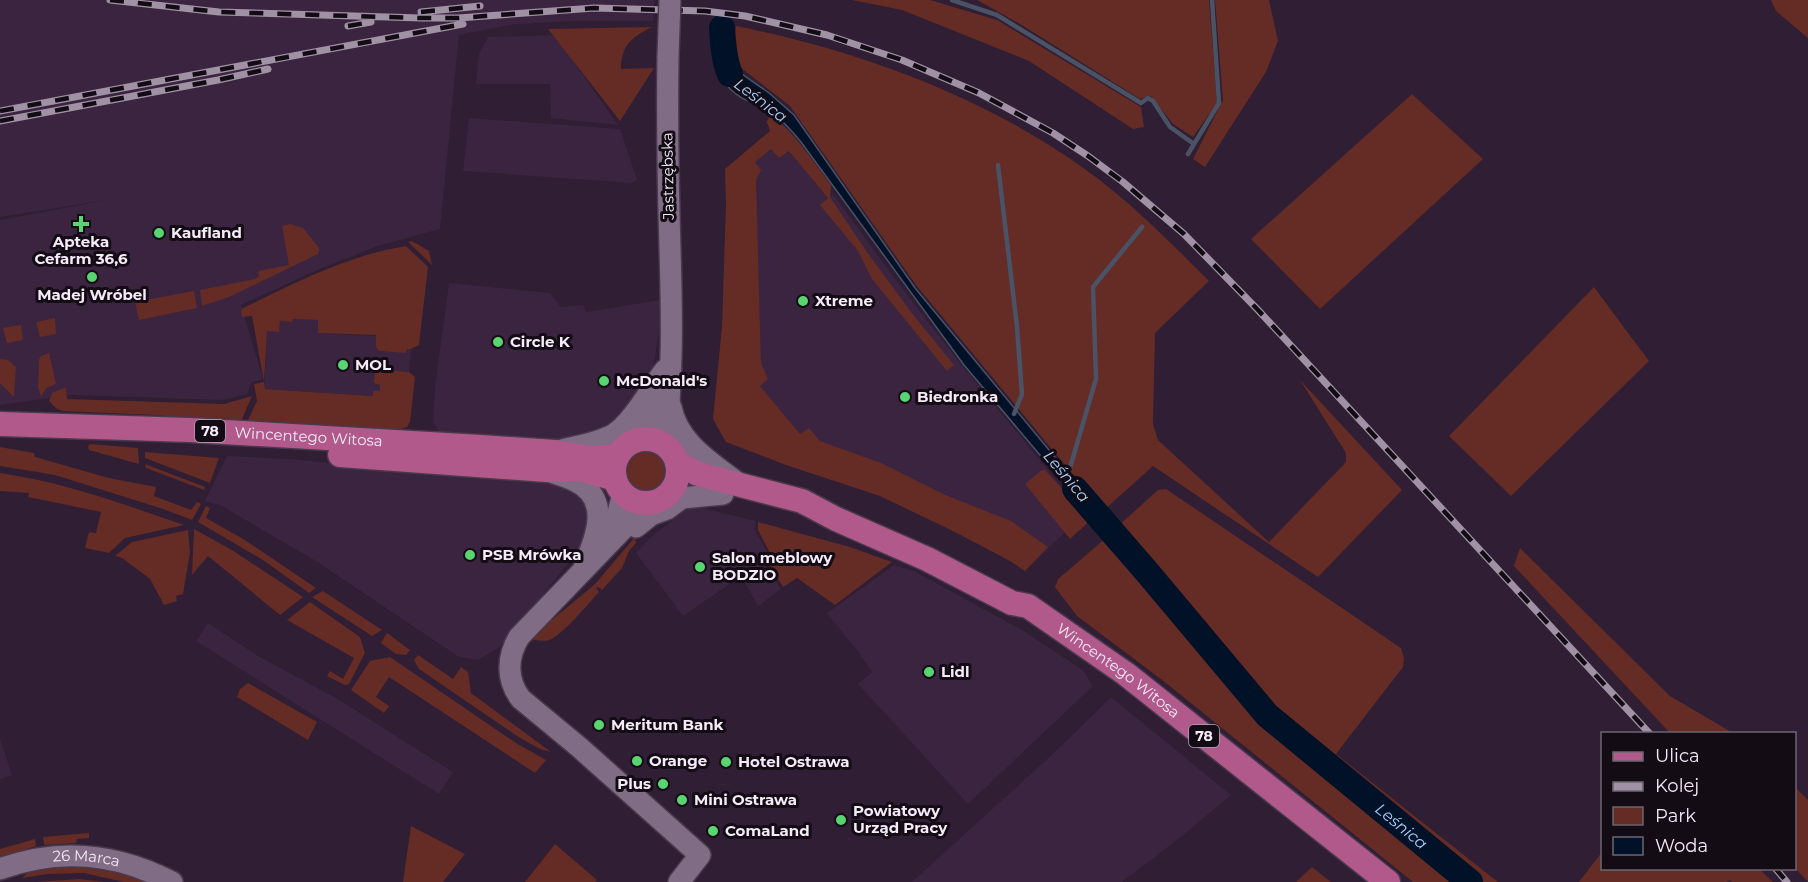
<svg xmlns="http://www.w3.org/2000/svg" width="1808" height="882" font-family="Montserrat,sans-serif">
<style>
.built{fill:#3a2440}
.green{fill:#652b25}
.water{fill:#001128;stroke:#4a5266;stroke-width:1.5}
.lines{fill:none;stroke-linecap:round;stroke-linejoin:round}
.stream{stroke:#4a5266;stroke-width:4.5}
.river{stroke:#001128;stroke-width:26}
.secondary-casing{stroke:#48394c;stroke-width:24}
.primary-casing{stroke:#48394c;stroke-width:27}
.secondary{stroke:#806c85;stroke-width:21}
.primary{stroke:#b1598a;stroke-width:24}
.rail-casing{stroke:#a092a4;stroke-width:7}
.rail{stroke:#130c15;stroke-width:4.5;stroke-dasharray:14;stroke-linecap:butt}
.secondary-bridge-casing{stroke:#48394c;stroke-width:24;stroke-linecap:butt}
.secondary-bridge{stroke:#806c85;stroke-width:21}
.poi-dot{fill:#58d570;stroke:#130c15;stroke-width:2}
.labels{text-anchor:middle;stroke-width:6;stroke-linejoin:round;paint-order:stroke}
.shield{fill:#130c15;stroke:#b1a7b4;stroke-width:1.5}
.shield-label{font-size:14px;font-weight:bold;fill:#f5eaf8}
.street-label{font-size:15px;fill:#f5eaf8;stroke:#130c15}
.poi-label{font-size:15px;font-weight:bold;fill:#f5eaf8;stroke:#130c15;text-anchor:start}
.water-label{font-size:16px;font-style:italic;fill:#a7d1fc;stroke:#130c15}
</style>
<rect width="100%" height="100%" fill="#2f1e34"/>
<!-- built -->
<path class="built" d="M0,0H654L653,21H580L515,24L459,35L440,229L378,246L322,268L241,305L263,379L252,382L247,394L223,400L71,395L0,405V220L107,200L0,217Z
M555,35L618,125L551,118L550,84H476L479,54L488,37Z
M770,114L783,124L796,138L831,185L830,196L833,194L898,283L960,363L1084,514L1025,571L1010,561L955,532L880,496L786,465L726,442L721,434L713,419L722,327L726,204L725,169L770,131L767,122Z
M469,118L620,129L637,180L632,183L463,171Z
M449,283L550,293L561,307L583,305L586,312L660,300V326L652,374L634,403L605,432L546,442L440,433L433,422L435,387Z
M292,319L319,320L318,333L377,336L376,347L406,352V349H411L409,372L375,369L380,385V392L373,396L264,389L267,331L280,321L292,322Z
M227,456L291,459L418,473L534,480L567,484L583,498L590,516L580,549L500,647L478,660L459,657L319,563L220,505L205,501Z
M697,507L756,521L754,529L769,555L761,560L781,589L758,606L741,576L683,616L636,553L652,536L688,508Z
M894,565L914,571L1022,630L1083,670L1093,686L968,804L858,684L872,672L859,653L827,613Z
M208,623L258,656L336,698L453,772L439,794L196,641Z
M1111,697L1231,795L1181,837L1122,882H912L1056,751Z
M0,738L12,775L0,779Z"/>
<!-- green -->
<path class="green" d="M852,0H930L997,20L1141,107L1144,127L1133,129L1029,61L902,10Z
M977,0H1209L1217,103L1193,137L1173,124L1151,96L1140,99L1020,24Z
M1215,0H1269L1278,41L1266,72L1205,167L1193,159L1223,100Z
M1771,0H1808V38L1776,11Z
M736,26C852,49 970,91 1069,158C1122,193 1165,237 1209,281L1155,333L1153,424L1158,440L1269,542L1346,462V453L1300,380L1402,490L1318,577L1153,466L1103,511L916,285L790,106L736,64L733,43Z
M652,27C632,37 621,45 621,69L654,68L620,121L548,29Z
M1412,94L1483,159L1320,309L1251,239Z
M770,114C795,133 812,160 831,185L830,197L867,252L911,312L954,365L947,371L872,279L858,251L820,205L828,198L789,151L779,158L771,149L755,162L761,170L756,181L761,363L768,379L760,386L800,434L809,428L820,441L881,463L943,494L1011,521L1048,547L1025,571L1010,561L955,532L880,496L786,465L726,442L713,419L722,327L726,204L725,169L770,131L767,122Z
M290,224L303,228L319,248L318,254L229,297L202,306L200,290L255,279L259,276L258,271L289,265L282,226Z
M412,241L429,251L432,265L408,242Z
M406,246L428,267L419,345L411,349H407L406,353L379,351L376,347V335L318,333V320L293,319L292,322L280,321L279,332L267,331L264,382L265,389L373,396V391H380V385L374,383L375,369L409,372L415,377L410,422L407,427L397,430L250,424L248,420L257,401L254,384L264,382L252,316L242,317L241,311L243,308C295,283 348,255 406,246Z
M1594,287L1649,361L1511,496L1449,436Z
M194,291L197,308L139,320L135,302Z
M55,318L56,334L40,337L36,322Z
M21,325L23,340L7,343L3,328Z
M49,353L56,384L46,388L41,397L38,387L39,360L41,356Z
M0,359L8,360L16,367L14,397L0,383Z
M66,387L67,399L224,404L252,396L240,424L157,415L63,411L57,409L49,401L52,393Z
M90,444L138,448L139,464L89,450L88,446Z
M621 471a25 25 0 1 1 50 0a25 25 0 1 1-50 0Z
M0,447L34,453L35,457L109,478L156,487L154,496L191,510L197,502L201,504L192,520L163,509L55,475L0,466Z
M145,452L219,458L210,483L145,458Z
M145,464L205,487L204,490L146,468Z
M1042,470H1045L1091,520L1070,539L1025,484Z
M0,473C64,482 123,504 184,525L125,538L109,553L85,548L89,532L96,533L101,512L28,497L29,493L0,491Z
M1166,489L1401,648L1404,658L1403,667L1336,754L1498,882H1481L1277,718L1212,642L1155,568L1117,527L1158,490Z
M206,506L210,508L206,518L245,540L316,588L309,593L263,560L198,522Z
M758,522L850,547L892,562L835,605L797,578L783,587L766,559L771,555L758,530Z
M194,529L232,550L303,597L280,615L208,556L192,575Z
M188,530L190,552L183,594L176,596L177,601L164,605L150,579L122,558L115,556L132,542Z
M635,537L636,543L629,551L622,568L602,590L598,587L596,588L599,592C589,603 562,636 549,640C543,642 536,640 529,639L595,584Z
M1106,538L1143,577L1269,727L1459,882H1413L1166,683L1077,616L1055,587L1058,579Z
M1520,548L1670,696L1733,733H1670L1514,566Z
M323,591L382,630L372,636L312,597Z
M310,602L360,637L365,653L349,684L345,685L327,676L330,671L343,679L354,658L287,620Z
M387,633L410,650L406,655L396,654L381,643Z
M418,655L453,679L461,667L468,672L471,693L551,752L540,749L520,738L419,669L414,660Z
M390,657L516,743L546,760L535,773L389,677L376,697L389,706L384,713L351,690L370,661Z
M248,683L317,722L308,740L237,697L240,689Z
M1795,787L1808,800V882L1795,868Z
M411,826L465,854L443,882H403Z
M89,833V838L77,839L76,843L44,845L43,837Z
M35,839L36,846L0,858V849Z
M555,844L597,880L595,882H525Z
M1602,852V868L1759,869L1773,882H1732L1730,880L1727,882H1579Z
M75,864L107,868L150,882H124L84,873L48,874L22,878L33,868Z
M1312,867L1331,882H1296Z
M79,879L104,882H35Z"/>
<!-- water -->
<path class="water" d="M714,37L731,44L732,67L769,93L794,115L915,288L1101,513L1094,519L964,365L801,142C791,130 781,118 767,110C759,105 750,102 742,98C720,86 714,61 714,37Z"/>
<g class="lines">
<!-- stream -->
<path class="stream" d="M952,0L997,15L1141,103L1148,98L1153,101L1170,127L1194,144
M1188,154L1219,103L1212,0
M998,165L1017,327L1022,394L1014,414
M1067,478L1096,379L1093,287L1142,227"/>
<!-- river -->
<g class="river">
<path d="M722,28C723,43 724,61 730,74"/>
<path id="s1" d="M1075,489L1147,572L1267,715L1470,882"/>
</g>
<defs>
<g id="secondary">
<path d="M671,407C678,443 711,462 738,483"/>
<path d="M642,439L650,421L661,383"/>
<path d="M665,446C673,380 672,315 670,249C668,184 667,120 668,56"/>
<path d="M555,452C574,446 597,444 614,434C632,423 651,388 665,370"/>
<path d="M548,471C557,474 567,477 575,481C611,498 597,536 585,563"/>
<path d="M648,503L519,637C507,657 506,680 521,699L579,747L700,855L679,882"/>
<path d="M636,527L651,515L667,509L682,498L723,494"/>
<path d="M606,540L617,517L623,493"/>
<path id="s2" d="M0,869C60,847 116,853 172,882"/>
</g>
<g id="primary">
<path id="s3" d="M0,424L190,430L481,447L555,452L591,458L618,456"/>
<circle cx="646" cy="471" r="32"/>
<path d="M340,455L546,470L580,469L615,479"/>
<path id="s4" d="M677,463L698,474L802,501L836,519L927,559L1012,603L1028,606L1126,674L1388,882"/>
</g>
</defs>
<!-- secondary casing -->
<use href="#secondary" class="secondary-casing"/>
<!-- primary casing -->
<use href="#primary" class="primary-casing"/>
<!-- secondary -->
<use href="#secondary" class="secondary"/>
<!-- primary -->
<use href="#primary" class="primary"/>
<defs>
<path id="rail" d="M110,0L219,12L421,18H458L594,8L705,11L745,16L827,35L902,60L979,93L1053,133L1088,156L1123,182L1184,234L1259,311L1650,734
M421,12L480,6
M348,26L371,22
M0,111L463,24
M0,121L218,80L268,69
M1775,868L1787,882"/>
</defs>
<!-- rail casing -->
<use href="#rail" class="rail-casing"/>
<!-- rail -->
<use href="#rail" class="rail"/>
<defs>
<path id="secondary-bridge" d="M668,56L670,0"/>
</defs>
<!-- secondary-bridge casing -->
<use href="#secondary-bridge" class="secondary-bridge-casing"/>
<!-- secondary-bridge -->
<use href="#secondary-bridge" class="secondary-bridge"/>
</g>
<!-- markers -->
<g class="poi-dot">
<path d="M78 215h6v6h6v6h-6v6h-6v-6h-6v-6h6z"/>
<circle cx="159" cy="233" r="6"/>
<circle cx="92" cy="277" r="6"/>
<circle cx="803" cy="301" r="6"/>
<circle cx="498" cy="342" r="6"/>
<circle cx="343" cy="365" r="6"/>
<circle cx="604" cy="381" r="6"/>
<circle cx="905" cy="397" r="6"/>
<circle cx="470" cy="555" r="6"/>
<circle cx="700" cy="567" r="6"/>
<circle cx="929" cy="672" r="6"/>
<circle cx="599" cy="725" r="6"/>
<circle cx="637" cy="761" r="6"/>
<circle cx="726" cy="762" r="6"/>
<circle cx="663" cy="784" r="6"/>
<circle cx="682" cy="800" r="6"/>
<circle cx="841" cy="820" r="6"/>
<circle cx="713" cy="831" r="6"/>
</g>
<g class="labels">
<!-- shield labels -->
<g class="shield">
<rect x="195" y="420" width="30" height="22" rx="4.5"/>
<rect x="1189" y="725" width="30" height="22" rx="4.5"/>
</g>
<g class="shield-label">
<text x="210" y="436">78</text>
<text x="1204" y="741">78</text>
</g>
<!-- street labels -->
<g class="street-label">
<text transform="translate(668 176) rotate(-91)" y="5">Jastrzębska</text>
<text dy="5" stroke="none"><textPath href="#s3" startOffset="309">Wincentego Witosa</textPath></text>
<text dy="5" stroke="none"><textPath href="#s4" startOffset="492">Wincentego Witosa</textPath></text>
<text dy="5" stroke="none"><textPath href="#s2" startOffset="88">26 Marca</textPath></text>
</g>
<!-- poi labels -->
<g class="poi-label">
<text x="171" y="238">Kaufland</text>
<text x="81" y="247" text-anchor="middle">Apteka<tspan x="81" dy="17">Cefarm 36,6</tspan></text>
<text x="92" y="300" text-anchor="middle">Madej Wróbel</text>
<text x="815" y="306">Xtreme</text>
<text x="510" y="347">Circle K</text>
<text x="355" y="370">MOL</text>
<text x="616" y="386">McDonald's</text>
<text x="917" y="402">Biedronka</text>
<text x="482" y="560">PSB Mrówka</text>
<text x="712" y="563">Salon meblowy<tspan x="712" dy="17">BODZIO</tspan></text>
<text x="941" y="677">Lidl</text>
<text x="611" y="730">Meritum Bank</text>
<text x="649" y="766">Orange</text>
<text x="738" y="767">Hotel Ostrawa</text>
<text x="651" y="789" text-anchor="end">Plus</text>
<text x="694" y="805">Mini Ostrawa</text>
<text x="853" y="816">Powiatowy<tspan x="853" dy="17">Urząd Pracy</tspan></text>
<text x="725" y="836">ComaLand</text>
</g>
<!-- water labels -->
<g class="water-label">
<text transform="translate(761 100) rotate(37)" y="6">Leśnica</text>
<text transform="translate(1067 476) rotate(50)" y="6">Leśnica</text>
<text dy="6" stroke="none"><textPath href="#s1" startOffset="471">Leśnica</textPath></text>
</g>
</g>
<!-- legend -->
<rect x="1601" y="732" width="195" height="138" fill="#130c15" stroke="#6d6570" stroke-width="1.5"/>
<rect x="1613" y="752" width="30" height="9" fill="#b1598a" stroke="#6d6570" stroke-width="1.5"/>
<text x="1655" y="762" font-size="18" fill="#f5eaf8">Ulica</text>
<rect x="1613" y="782" width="30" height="9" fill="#a092a4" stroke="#6d6570" stroke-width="1.5"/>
<text x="1655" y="792" font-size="18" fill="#f5eaf8">Kolej</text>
<rect x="1613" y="807" width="30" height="18" fill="#652b25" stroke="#6d6570" stroke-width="1.5"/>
<text x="1655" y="822" font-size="18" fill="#f5eaf8">Park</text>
<rect x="1613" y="837" width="30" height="18" fill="#001128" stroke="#6d6570" stroke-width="1.5"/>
<text x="1655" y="852" font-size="18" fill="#f5eaf8">Woda</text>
</svg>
